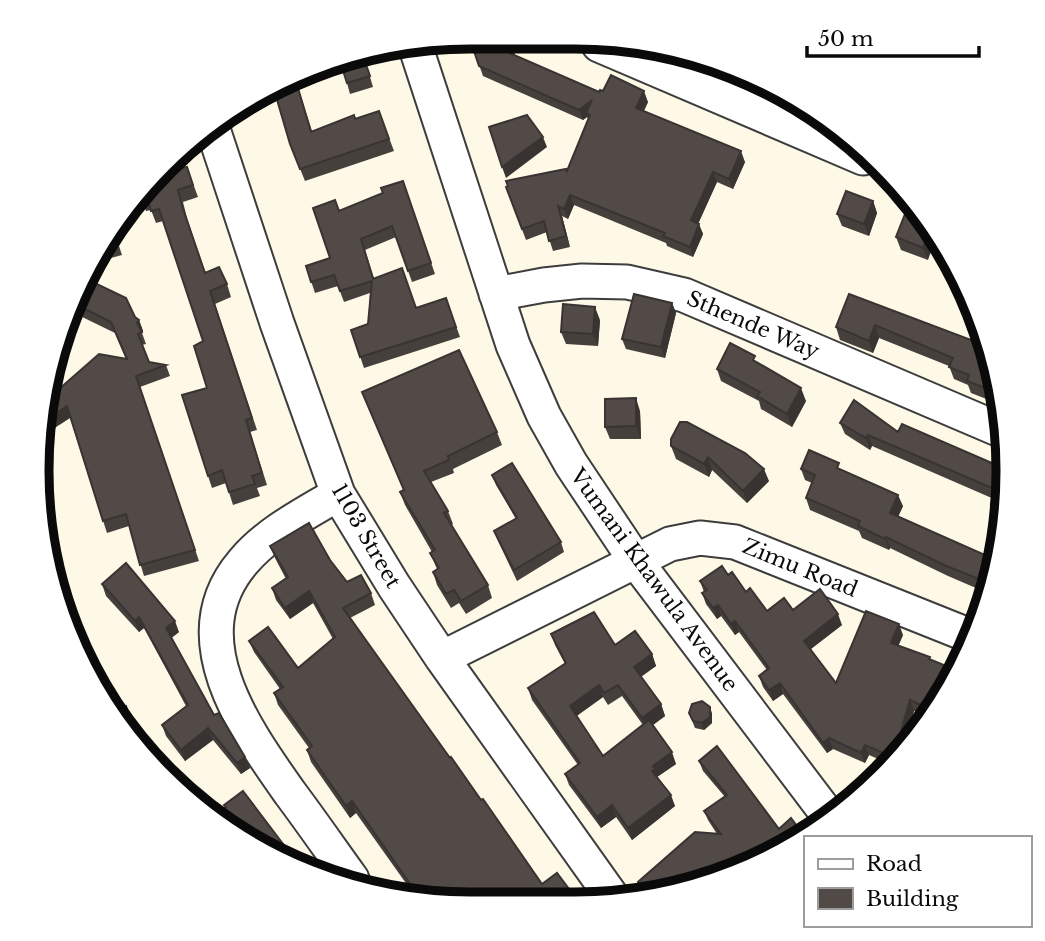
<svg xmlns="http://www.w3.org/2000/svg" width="1045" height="941" font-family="'Libre Baskerville',serif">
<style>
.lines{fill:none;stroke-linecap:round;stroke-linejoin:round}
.minor-casing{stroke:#3d3d3d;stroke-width:37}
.minor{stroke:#fff;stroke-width:33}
.wall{fill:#46403d;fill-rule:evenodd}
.shaded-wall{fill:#393432}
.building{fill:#514a47;stroke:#393432;stroke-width:2}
.labels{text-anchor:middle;stroke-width:7;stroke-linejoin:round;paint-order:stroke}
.street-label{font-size:21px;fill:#0a0a0a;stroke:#fff}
.rim{fill:none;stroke:#0a0a0a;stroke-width:9}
</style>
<rect width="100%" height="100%" fill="#fef8e7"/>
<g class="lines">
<defs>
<path id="minor" d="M415,45L513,345L544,416L571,464L635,560L831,819
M599,45L863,158
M211,123L277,323L338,494L394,586L442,658L615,901
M496,294L544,285L582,281L627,282L684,295L998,429
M338,494C305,514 268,532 243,562C179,637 244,728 290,793C311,821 331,850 352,879
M442,658L670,544L700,538L735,542L968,635"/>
</defs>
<!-- minor casing -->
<use href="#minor" class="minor-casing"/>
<!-- minor -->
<use href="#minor" class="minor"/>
</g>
<!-- wall -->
<path class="wall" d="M472,45L518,46L514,55L599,92L648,102L644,111L745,162L733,189L717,182L698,223L703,234L693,257L667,246L666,243L574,205L568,219L562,216L570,247L553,251L547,232L526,240L506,187L567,171L588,119L587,117L583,120L483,76Z
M363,53L373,87L350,94L347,83Z
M295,78L312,131L355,119L379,111L394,151L305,181L290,144L277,98L271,100L267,89L279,81H285Z
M765,86L792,95L791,106L769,97Z
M187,167L198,197L183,202L187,218L205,273L227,284L231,297L215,304L257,430L250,432L267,485L257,488L260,496L233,505L226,483L212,488L208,476L207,388L203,341L163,221L156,223L151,210L146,211L139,193L167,171Z
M403,181L435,274L412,282L396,237L365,250L374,278L416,308L446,298L460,337L364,368L351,330L368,324L370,293L344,302L338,286L315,293L306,266L330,258L339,211L383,193Z
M873,201L877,213L869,236L842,226L837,214Z
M927,223L928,260L901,250L896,237Z
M113,228L122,255L96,262L95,258Z
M81,279L139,320L143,331L142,333L146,344L142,345L149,362L166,365L170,376L140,387L199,561L144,576L129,526L107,533L70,418L59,425L55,414L126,359L115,333L76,314L64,331Z
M849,294L994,359L997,406L994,402L971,393L968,385L954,379L949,366L879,338L873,353L840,340L836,327Z
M672,303L676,313L665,358L626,349L622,339Z
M600,320L598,346L566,344L561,332Z
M758,363L806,401L792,427L761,409L759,401L721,381L717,369Z
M362,392L497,432L502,445L453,469L454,473L431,482L448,511L453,524L451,525L488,585L492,598L466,614L459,603L451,608L437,585L433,572L437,569L430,553L432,552L405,505L400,492L404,490Z
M640,411L641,439H610L605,427Z
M840,423L898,432L1001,467L1004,528L1002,534L995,530L991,519L994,511L991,504L994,499L872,446L870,450L845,434Z
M671,439L769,481L747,503L712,470L709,477L676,459L671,446Z
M801,469L842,470L903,506L898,516L994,559L983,591L948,576L890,548L889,550L862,538L859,531L810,510L806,498L812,483L805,480Z
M492,475L561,542L564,552L517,581L498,541L494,531L516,519L496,485Z
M270,546L330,560L347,582L371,593L375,605L350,618L450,758L542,884L575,897L577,903H442L415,896L356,813L350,818L311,762L307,750L309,748L278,705L274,693L280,689L254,652L249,641L298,668L333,639L313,603L290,619L276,600L272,588L286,579L275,558Z
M728,575L767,611L793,610L842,625L811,649L836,683L903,635L898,646L931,660L950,688L925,716L914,711L906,738L885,762L869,755L865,763L833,749L827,753L783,694L773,701L763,687L759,676L767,670L739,632L735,635L721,616L717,619L706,604L702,593L704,592L700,581Z
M102,584L179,632L171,638L214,715L245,757L250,768L241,774L213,740L185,761L166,736L162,725L186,706L144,628L139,632L106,596Z
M551,634L615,645L652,654L656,666L641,677L661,704L665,716L653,725L676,764L657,777L675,806L632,840L616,817L601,828L569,785L565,774L578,765L532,700L528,688L565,664L555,645ZM622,696L643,725L603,756L576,716L603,697L608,705Z
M710,707L712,714V723L704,730L695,728L689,713Z
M699,761L779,829L802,833L686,890L645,896L641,892L638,882L717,834L708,820L704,811L725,797L703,771Z"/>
<!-- shaded-wall -->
<path class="shaded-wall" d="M510,45L518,46L511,63L507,52Z
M644,91L648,102L640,118L636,108Z
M788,94L793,97L791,106L787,96Z
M592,100L586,113L587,117L583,120L579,110Z
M543,137L547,147L506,178L502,167Z
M741,151L745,162L733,189L729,179Z
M713,172L717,182L695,231L691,220Z
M570,195L574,205L568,219L564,209Z
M873,201L877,213L869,236L864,224Z
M558,206L562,216L570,247L566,236Z
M126,208L128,213L119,219Z
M699,224L703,234L693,257L690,247Z
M930,229L935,240L928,260L923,248Z
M672,303L676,313L665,358L661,347Z
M73,304L76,314L64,331Z
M595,307L600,320L598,346L593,334Z
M139,320L143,331L141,334L137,323Z
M875,325L879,338L873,353L869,341Z
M801,388L806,401L792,427L787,414Z
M636,398L640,411L641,439L636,426Z
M67,406L71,417L59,425L55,414Z
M55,414L59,425L40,439L41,424Z
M868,435L872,446L870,450L866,438Z
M708,457L712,470L709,477L704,464Z
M764,469L769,481L747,503L743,491Z
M898,495L903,506L895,524L890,513Z
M886,537L890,548L889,550L885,539Z
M309,591L313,603L290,619L285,608Z
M718,605L721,616L717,619L713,608Z
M838,614L842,625L808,651L804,641Z
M139,617L144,628L139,632L135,621Z
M175,621L179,632L170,639L166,628Z
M735,621L739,632L735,635L731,624Z
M899,624L903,635L895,654L891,643Z
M652,654L656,666L638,678L634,667Z
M780,683L783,694L773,701L769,690Z
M599,685L603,697L574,718L570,706Z
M910,700L914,711L906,738L900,735Z
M661,704L665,716L646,730L642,718Z
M126,706L131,719L139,748L135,738Z
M710,707L712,714V723L704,730L702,723Z
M208,728L213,740L185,761L181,750Z
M829,738L833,749L827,753L823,743Z
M865,745L869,755L865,763L861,753Z
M672,752L676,764L657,777L659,780L652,771L653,766Z
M245,757L250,768L241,774L237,763Z
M671,795L675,806L632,840L628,828Z
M352,801L356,813L350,818L346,806Z
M612,805L616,817L601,828L597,817Z
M672,881L676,891H675L655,895Z
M575,897L577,903H566Z"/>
<!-- building -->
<path class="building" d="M472,45H510L507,52L599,92L600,90L603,91L611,75L644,91L636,108L741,151L729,179L713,172L691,220L699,224L690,247L663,236L665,233L570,195L564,209L558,206L566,236L549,241L544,221L522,229L506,187L508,186L506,181L566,169L567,171L590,115L586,113L592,100L579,110L479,66Z
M362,53L370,76L347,83L340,61Z
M295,78L311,132L354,115L355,119L379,111L389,139L300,169L290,144L273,86H271L284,80V81Z
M766,85L788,94L787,96L765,86Z
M527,115L543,137L502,167L489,127Z
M166,167L167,171L187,167L193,185L178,190L182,206L205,273L219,267L227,284L210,291L252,418L246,420L262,473L252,476L255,484L229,492L222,470L208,476L182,395L207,388L194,346L203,341L159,209L151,211L147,197L141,199L139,193Z
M403,181L431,263L408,271L392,226L361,239L373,279L402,268L416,308L446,298L456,327L360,357L351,330L368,324L372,281L340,291L334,275L311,282L306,266L330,258L313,208L335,200L339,211L383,193L381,188Z
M846,191L873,201L864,224L837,214Z
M905,214L927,223L930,229L923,248L896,237Z
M113,229L118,245L99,250Z
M82,277L126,298L135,317L139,320L137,323L142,332L138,334L149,362L166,365L136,376L195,550L140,565L126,514L103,521L67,406L55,414L58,390L99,354L127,359L111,322L73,303L79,286L82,287L80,284Z
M634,294L672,303L661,347L622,339Z
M849,294L987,346L994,359L996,396L991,394L993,391L967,381L969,375L949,367L953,358L875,325L869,341L836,327Z
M563,304L595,307L593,334L561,332Z
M730,343L755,356L753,360L801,388L787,414L757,396L760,392L717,369Z
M459,350L497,432L448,456L449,460L424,471L448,511L444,513L488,585L461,601L454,590L446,594L433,572L439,568L430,553L435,550L400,492L404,490L362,392Z
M636,398V426L605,427V399Z
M854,400L898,432L902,424L1001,467L1004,525L991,519L996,506L991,504L997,490L868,435L866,438L840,423Z
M43,404L55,414L41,424Z
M680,422H687L745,453L764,469L743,491L708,457L704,464L671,446V439Z
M809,450L839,463L837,468L898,495L890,513L994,559L986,582L944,565L886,537L885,539L858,526L860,521L806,498L815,475L801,469Z
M512,463L561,542L514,570L494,531L517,518L492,475Z
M309,523L330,560L347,582L361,575L371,593L343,608L450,758L451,757L481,800L483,799L542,884L557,873L575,897L566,903H442L420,898L352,801L346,806L307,750L312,746L274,693L283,687L249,641L268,627L298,668L335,637L309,591L285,608L272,588L288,577L270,546Z
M126,563L175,621L166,628L214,715L219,713L245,757L237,763L208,728L181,750L162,725L188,705L139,617L135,621L102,584Z
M722,566L728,575L732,572L746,592L750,588L767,611L784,598L793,610L820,589L838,614L804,641L836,683L866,611L899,624L891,643L930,657L929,659L956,670L950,688L931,710L910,700L900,735L906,738L890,756L865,745L861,753L829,738L823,743L780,683L769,690L759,676L769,668L735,621L731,624L718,605L713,608L702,593L707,590L700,581Z
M594,612L615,645L635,631L652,654L634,667L661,704L642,718L618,685L604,693L599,685L570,706L603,756L649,720L672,752L653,766L655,769L652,771L671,795L628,828L612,805L597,817L565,774L580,763L528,688L566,663L551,634Z
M702,701L710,707V717L702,723L693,721L689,713L692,704Z
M126,706L135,738H132L113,710Z
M717,746L779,829L791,818L802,833L686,890L680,891L672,881L655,895L648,896L638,882L695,832L721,834L704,811L727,795L699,761Z
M243,791L299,865L279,860L218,813L226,807L224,805Z"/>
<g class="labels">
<!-- street labels -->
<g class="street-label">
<text transform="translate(753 325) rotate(23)" y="7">Sthende Way</text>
<text transform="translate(366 536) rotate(60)" y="7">1103 Street</text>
<text transform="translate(800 568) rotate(22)" y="7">Zimu Road</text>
<text transform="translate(654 580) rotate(54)" y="7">Vumani Khawula Avenue</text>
</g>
</g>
<!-- crop -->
<path d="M0 0H1045V941H0ZM470 49H575A421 421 0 0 1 996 470V471A421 421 0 0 1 575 892H470A421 421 0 0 1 49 471V470A421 421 0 0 1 470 49Z" fill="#fff" fill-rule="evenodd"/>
<path class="rim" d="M470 49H575A421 421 0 0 1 996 470V471A421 421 0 0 1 575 892H470A421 421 0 0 1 49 471V470A421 421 0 0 1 470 49Z"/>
<!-- legend -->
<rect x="804" y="836" width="228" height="91" fill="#ffffff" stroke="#9d9d9d" stroke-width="2"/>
<rect x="818" y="859" width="35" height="10" fill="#ffffff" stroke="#9d9d9d" stroke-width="2"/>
<text x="866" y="871" font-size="21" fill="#0a0a0a">Road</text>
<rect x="818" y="888" width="35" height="21" fill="#514a47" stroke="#9d9d9d" stroke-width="2"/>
<text x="866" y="906" font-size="21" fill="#0a0a0a">Building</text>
<!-- scale -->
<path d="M807 46v10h172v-10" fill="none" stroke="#0a0a0a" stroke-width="3.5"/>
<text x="818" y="46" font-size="21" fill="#0a0a0a" stroke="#ffffff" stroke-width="5" paint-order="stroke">50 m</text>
</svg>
